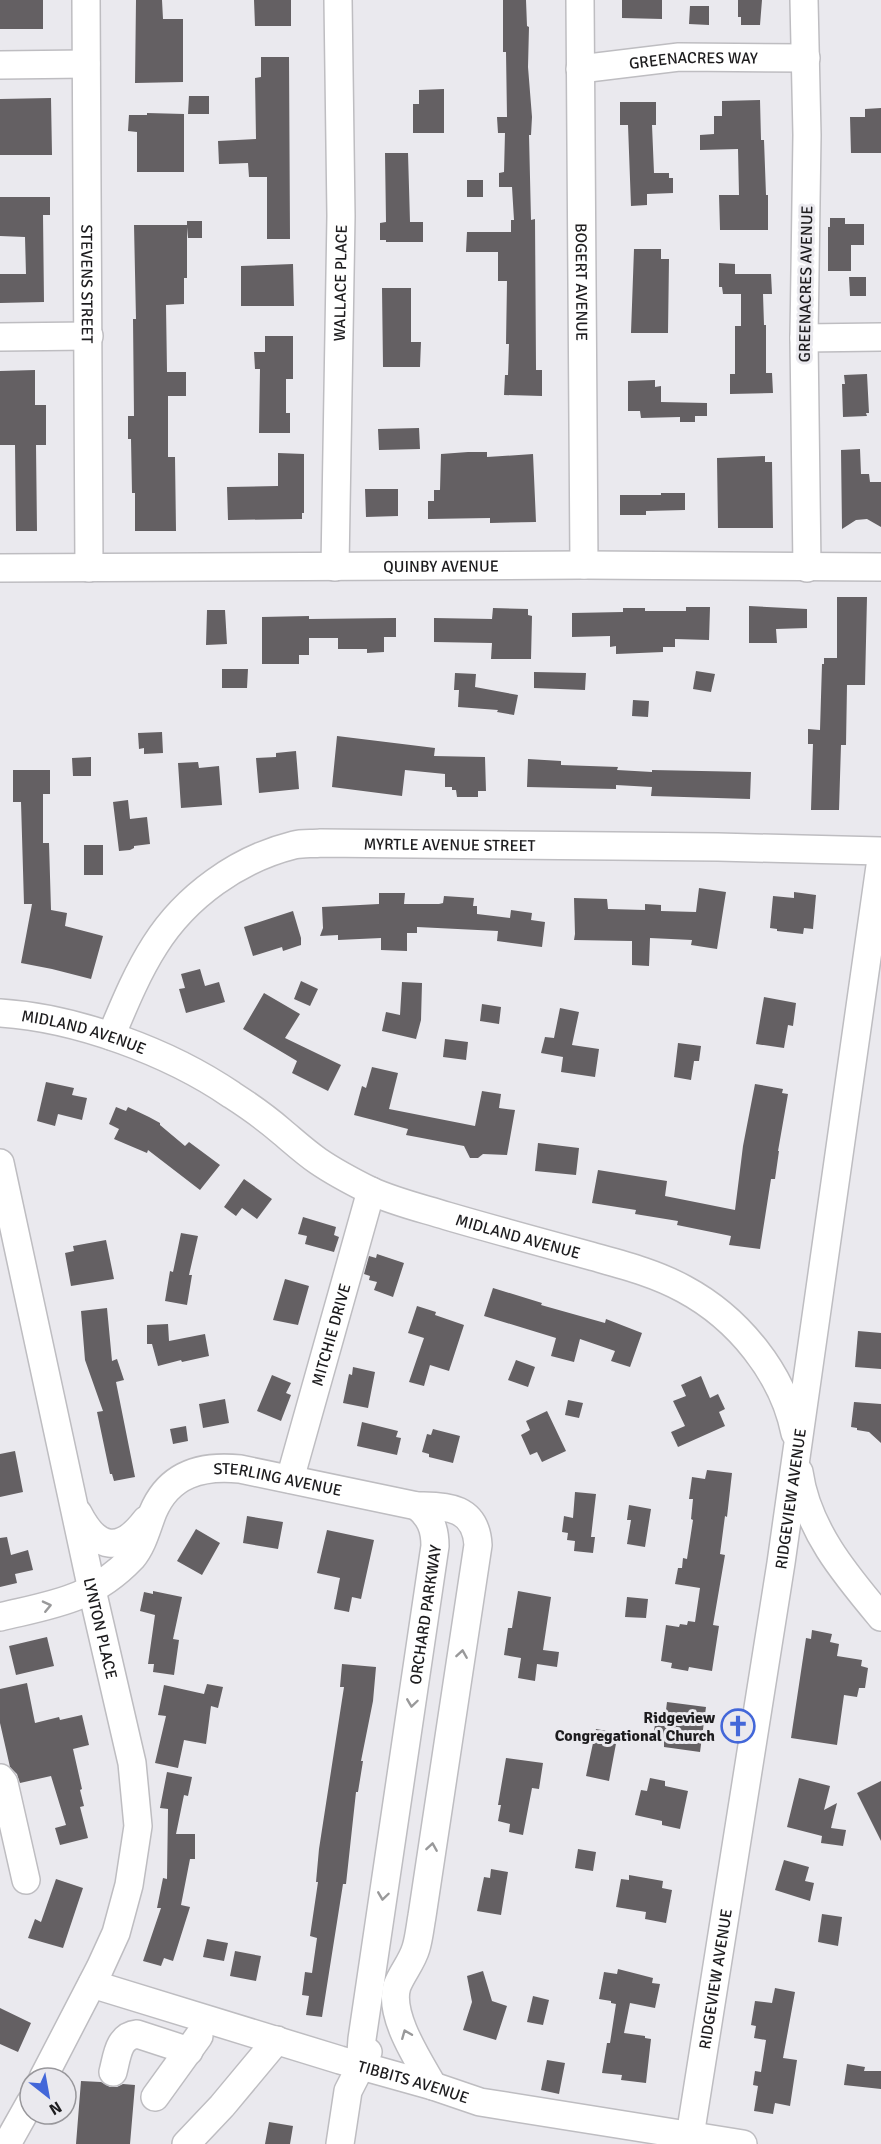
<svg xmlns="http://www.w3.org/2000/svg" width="881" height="2144" font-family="Signika,sans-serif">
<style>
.building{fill:#646063}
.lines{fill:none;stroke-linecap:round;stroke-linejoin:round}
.minor-casing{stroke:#bebdc1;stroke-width:30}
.minor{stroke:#fff;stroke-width:27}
.oneway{stroke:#99999a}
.labels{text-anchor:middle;stroke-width:6;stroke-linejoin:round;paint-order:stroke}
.street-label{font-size:16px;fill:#1d1c1e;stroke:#eae9ee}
.poi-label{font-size:16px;font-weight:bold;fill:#1d1c1e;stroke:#eae9ee;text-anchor:end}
</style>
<rect width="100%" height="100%" fill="#eae9ee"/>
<!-- building -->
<path class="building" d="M0,0H43V29H0Z
M136,0H162L163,19H183V82L135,83Z
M254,0H291V26H255Z
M503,0H526L527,26L529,27L528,67L532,117L531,135H529L531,220L535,219L536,368V370H542V396L504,395L505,375H508L509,344H506L507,281H498V252H466L467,232H511V220H514L512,187H499V173L504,172L505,133H498L497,117H507L506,52H503Z
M622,0H662V19L622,18Z
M738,0H762L760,25H741V17H738Z
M690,6H709V25L689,24Z
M261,57H289L290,239H267V177H249L248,163L219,164L218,141L256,139L255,78L261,77Z
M444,89V133H413V104H419V90Z
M189,96H209V114H188Z
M51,98L52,155H0V99Z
M760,100L761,140H764L766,195H768V230H720L719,195H739L738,149L700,150V135L714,134V116H722V101Z
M620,102H656V125H652L654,173H669V178H673V193L647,194V205L631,206L628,125H620Z
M881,108V153H851L850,117H865V109Z
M147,113L184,114V172H137V132L128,131L129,115H147Z
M385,153H408L410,222H423V242H386V240H380V223L386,222Z
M467,180H483V197H467Z
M0,197H50V215H43L44,302L0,303V274H26L25,237L0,236Z
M830,218H845V224H864V245H851V271H828V227H830Z
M187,221H202V238H188L187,227V278H184V304L166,305L167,372H186V396H168V457H175L176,531H135V493H132L131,439H128V416H134L133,319H136L134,225H187Z
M634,249H661V259H669L668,333H631Z
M719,263L735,264V274H771L772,294H763L764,325H766V373H772L773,393L730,394V374H735V326H741V294H723L722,287H719Z
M293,264L294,306H241V266Z
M849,277H866V296H850Z
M382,288H411V342H421L420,367H383Z
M265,336H293V379H286V413H290V433H259L260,369H255L254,352H265Z
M35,370V405H46V445H36L37,531H16L15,445H0V371Z
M867,374L869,413H866L867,416L843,417L842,384H845L844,375Z
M655,380V387L661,386V402L707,403V416H695V422H680V417L641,418L640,411H628V381Z
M419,428L420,449L379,450L378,429Z
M860,449L861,474H869L870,482H881V527L867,519L856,520L842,529L841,450Z
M468,452H487V457L533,454L536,522L490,523V518L428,519V501H434V490H440L441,454Z
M278,453L304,454V513H302V519L228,520L227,487L278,486Z
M765,456V462H772L773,528H718L717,458Z
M365,489H398V516L366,517Z
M661,493H685V510L646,511V515H620V495H661Z
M837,597H867L865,685H847L846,745H841L839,810H811L813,744H808V729L820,730L822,664H824V658H837Z
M749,606L807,609V628L776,629L777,643H749Z
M686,607H710L709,640L675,639V647H663V652L616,654V646L610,647V636L572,637V613L623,612V608H645V611H686Z
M493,608L528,609V615L532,616L531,659H491L492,643L434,642V618L492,619Z
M207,610H225L227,644L206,645Z
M309,616V619L396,618V637H384V652L367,653V649H338V638H309V655H299V664H262V617Z
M222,669H248L247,688H222Z
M696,671L715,674L711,692L693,689Z
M534,672L586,673L585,690L534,688Z
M455,673L476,674L475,687L518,695L514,715L497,712L498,710L458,707L459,690H454Z
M633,700L649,701L648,717L632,716Z
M162,732L163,753L144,754V748L139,749L138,733Z
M337,736L435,748L434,756L485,757L486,791H478V797H457L456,790H452V787H445V774L405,770L402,796L332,787Z
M296,751L299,789L259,793L256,758L276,757V753Z
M91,757V776H73L72,758Z
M528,759L561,761V765L618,767L617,770L652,772V770L751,772L750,799L651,796L652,787L616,785V789L527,787Z
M198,762L199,768L219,766L222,805L181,808L178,763Z
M13,770H50V794H43V843H49L51,910L67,913L65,926L103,936L91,979L52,969L21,963L32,904H24L21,802H13Z
M128,800L130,819L147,817L150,844L134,846V848L130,850L119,851L113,802Z
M84,845H103V875H84Z
M699,888L726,892L717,949L691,945L692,940L650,938L649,966L632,965V941L574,940L575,934L574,898L607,899L608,909L645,910V904L661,905V911L696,912Z
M794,892L816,895L813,929L804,928L803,934L777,931V929L770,928L773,896L794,898Z
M379,893H405L404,904H439L443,903L444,896L474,898L473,906H477V914L510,918L511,910L532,913L531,920L545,922L542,947L497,941L498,931L417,927V933H407V951L381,950V938L338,940V935L320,936L323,928L322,907L379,904Z
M293,911L301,938V945L283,951L282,947L253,956L244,927Z
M200,969L205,986L219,982L225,1002L186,1013L179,989L185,988L181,974Z
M301,981L318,989L310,1006L294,999Z
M402,982L422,983L421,1020L416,1039L382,1031L386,1012L400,1015Z
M264,993L300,1014L285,1038L341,1065L328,1091L292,1073L297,1061L243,1029Z
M764,997L796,1003L793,1026L788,1025L784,1048L756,1044Z
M482,1004L501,1007L499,1024L480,1021Z
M560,1008L579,1012L572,1045L599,1049L595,1077L561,1072L563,1057L541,1053L545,1037L554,1038Z
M445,1039L468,1042L466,1060L443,1057Z
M678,1043L701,1046L699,1061H694L691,1080L674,1077Z
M372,1067L398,1073L389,1109L475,1126L482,1091L501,1094L499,1108L515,1110L507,1155L483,1154L478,1158H470L464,1146L406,1135L408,1129L354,1115L362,1086L366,1088Z
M46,1082L74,1088L72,1095L87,1098L82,1120L58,1114L55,1126L37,1121Z
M755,1084L783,1089L782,1093L788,1094L778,1151H779L775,1179H771L760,1249L729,1245L731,1236L677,1225L678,1221L635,1214L636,1210L592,1203L598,1170L667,1181L665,1196L735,1210L743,1146Z
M116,1107L126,1111L128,1107L149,1117L160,1123V1125L185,1146L189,1142L220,1165L200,1190L148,1150L147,1153L114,1139L119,1129L109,1124Z
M538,1143L579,1148L576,1175L535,1171Z
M244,1179L272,1199L257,1219L242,1208L236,1216L224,1207Z
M303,1217L336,1227L334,1235L339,1237L334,1252L305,1244L307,1236L298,1234Z
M181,1233L198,1236L189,1275H192L187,1305L165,1301L170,1271L173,1272Z
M106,1240L114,1279L71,1286L65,1253L74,1251L73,1246Z
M377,1254L404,1263L393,1297L374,1290L377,1282L369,1280L370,1276L364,1274L369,1256L376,1258Z
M285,1279L309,1286L298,1325L273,1320Z
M493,1288L542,1303L541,1305L605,1323L606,1319L642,1333L630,1367L611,1361L615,1351L580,1339L574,1362L551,1356L556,1338L484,1316Z
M417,1306L436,1312L435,1315L464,1325L449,1371L430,1365L424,1386L409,1382L424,1338L408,1333Z
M107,1308L112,1361L117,1359L124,1380L116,1382L135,1477L114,1481L112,1474H110L97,1412L103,1411L85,1360L81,1311Z
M168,1324L169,1341L205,1334L209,1356L182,1362L181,1360L158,1366L152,1344H147V1325Z
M858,1331L881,1333V1369L855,1367Z
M516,1360L535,1367L528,1387L508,1380Z
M353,1367L375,1372L368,1408L343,1403L349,1374L352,1375Z
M272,1375L291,1383L286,1393L291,1395L281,1421L257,1411Z
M701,1376L710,1398L718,1394L725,1409L719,1412L725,1426L678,1447L671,1432L685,1426L673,1401L686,1396L681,1385Z
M225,1399L229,1423L203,1428L199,1404Z
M568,1400L583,1403L579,1418L565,1415Z
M854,1402L881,1404V1443L869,1432L857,1430V1428L851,1427Z
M547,1411L566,1451L542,1462L537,1452L530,1455L521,1435L530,1430L526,1421Z
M362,1422L398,1431L396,1437L401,1438L397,1455L357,1446Z
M186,1426L188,1441L173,1444L170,1429Z
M433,1429L460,1436L453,1463L429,1457V1454L422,1452L427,1434L431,1435Z
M15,1451L23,1492L0,1497V1454Z
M707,1470L732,1473L727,1517L725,1516L720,1554L725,1555L713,1625L719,1626L712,1671L689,1667L688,1671L671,1668L672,1663L661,1661L666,1625L679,1627L680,1624L687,1625L688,1621L695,1622L700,1588L675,1584L678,1568H682L683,1558L687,1559L693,1520L691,1519L693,1499H689L692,1477L705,1479Z
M575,1492L596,1494L591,1537H595L593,1553L574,1551L575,1541L567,1540L568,1533L562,1532L564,1516L573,1518Z
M629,1505L651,1509L645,1547L627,1544L631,1520H627Z
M247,1516L283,1522L278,1549L243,1543Z
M196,1529L220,1543L202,1575L177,1561Z
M327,1530L374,1540L361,1599L352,1597L349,1612L334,1609L340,1578L317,1573Z
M7,1537L11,1555L28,1550L33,1570L15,1574L17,1583L0,1587V1538Z
M153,1591L182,1597L173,1639L179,1640L174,1675L153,1672L154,1664H148L155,1615L140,1611L144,1592L153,1594Z
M518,1591L551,1597L543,1650L559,1652L557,1667L537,1664L535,1681L518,1678L521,1658L504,1655L508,1628H512Z
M627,1597L648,1599L646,1618L625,1617Z
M812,1630L832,1634L830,1642L839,1644L837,1656L862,1660L861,1666L868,1668L865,1688H859L857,1697L844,1695L837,1745L791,1738L806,1638L811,1639Z
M47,1637L54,1666L16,1675L9,1646Z
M342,1664L376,1667L373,1701L361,1761H363L358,1792H356L346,1884H343L322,2017L306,2015L309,1996L302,1995L305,1972L312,1973L317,1938L310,1936L318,1882H316L319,1849L344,1687H340Z
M27,1683L35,1723L59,1717L60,1720L82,1715L89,1745L73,1749L82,1789L80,1790L84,1806L80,1807L88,1838L60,1845L55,1828L66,1825L51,1776L20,1783L17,1774L10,1767L0,1723V1689Z
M207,1684L223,1687L218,1708L211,1706L206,1744L184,1740L178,1768L155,1763L166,1716L158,1715L164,1685L204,1694Z
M667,1702L706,1707L700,1752L664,1747V1742L652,1741L655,1725L664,1726Z
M596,1729L618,1733L609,1781L586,1776Z
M506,1758L543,1763L539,1789L532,1788L523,1835L509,1832L510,1824L498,1821L501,1805H498Z
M167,1772L192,1777L188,1796L184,1795L176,1834H195V1859H190L181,1905L190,1907L173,1961L164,1958L161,1966L143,1961L161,1908H157L163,1878L167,1879L168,1809L160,1808Z
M650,1778L665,1781V1786L688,1791L680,1829L662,1825V1821L635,1815L641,1790L647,1791Z
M799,1778L830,1786L824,1810L837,1803L831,1828L846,1830L843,1846L821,1843L822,1836L787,1827Z
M881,1781V1841L857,1793Z
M578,1849L596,1852L593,1871L575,1868Z
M784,1860L809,1867L805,1881L814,1883L810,1901L775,1890Z
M491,1869L508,1872L501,1915L477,1911L484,1877L490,1878Z
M629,1875L663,1881L662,1888L672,1890L666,1923L645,1919L646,1912L616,1907L621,1879L629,1880Z
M56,1879L83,1888L63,1948L28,1938L35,1919L41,1922Z
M822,1914L842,1917L838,1946L818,1942Z
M207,1939L228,1943L224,1961L203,1957Z
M235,1951L261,1956L256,1981L230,1976Z
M618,1969L653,1978L652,1983L660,1984L655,2008L630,2003L624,2033L645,2036V2038L651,2039L646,2083L621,2080L622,2075L602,2073L607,2043H610L616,2004L611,2003V2001L599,1999L604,1972L617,1974Z
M483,1971L492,2001L507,2006L496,2040L463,2030L472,2002L467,1976Z
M775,1988L795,1992L783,2058L797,2060L790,2106L775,2103L773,2114L754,2111L758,2086L753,2085L755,2071L761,2072L766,2040L754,2038L756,2026L751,2025L755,2001L772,2003Z
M533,1996L549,2000L543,2025L527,2022Z
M0,2008L31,2023L18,2052L0,2044Z
M547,2060L565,2063L559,2094L541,2090Z
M847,2064L865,2067L864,2071H881V2089L844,2085Z
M81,2081L101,2082L110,2087H117L123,2084L135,2085L130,2144H76Z
M269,2122L293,2126L290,2144H265Z"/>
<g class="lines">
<defs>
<g id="minor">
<path id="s1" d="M86,0L89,568"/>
<path id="s2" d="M580,0L584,565"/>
<path d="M804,0L807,135L804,338L807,568"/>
<path d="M0,65L86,64"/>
<path id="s3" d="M580,69L679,57L806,58"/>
<path d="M0,337L89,336"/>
<path d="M804,338L881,337"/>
<path id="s4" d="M335,567L341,216L338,0"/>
<path id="s5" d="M0,568L584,565L881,567"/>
<path id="s6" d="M0,1013C77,1018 169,1052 232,1095C249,1106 266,1118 281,1131C293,1141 305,1152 318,1161C334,1172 353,1182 371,1191C395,1202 421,1208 447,1216C495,1230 543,1243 591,1256C623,1265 655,1273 684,1289C738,1318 783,1373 795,1433"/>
<path id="s7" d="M111,1036C124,1005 137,973 155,945C186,896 238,859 294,845C302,843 312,844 321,843L718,847L881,851"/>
<path id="s8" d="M0,1163L92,1590L132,1763L138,1826L129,1885L116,1933L100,1968L43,2078"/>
<path d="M799,1472C807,1529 845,1574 881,1617"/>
<path id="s9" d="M290,1479L371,1191"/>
<path d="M78,1513C97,1550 120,1554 146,1520"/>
<path id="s10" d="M0,1617C54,1604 92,1600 132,1558C143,1545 147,1527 153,1512C169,1474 202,1465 240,1469L417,1506C448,1505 476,1508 478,1545L422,1916C420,1927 419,1938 416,1948C412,1962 402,1973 397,1986C388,2015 419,2061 433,2086"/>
<path d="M0,1778L4,1783L26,1880"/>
<path id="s11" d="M92,1984L340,2060L433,2086L480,2102L743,2144"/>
<path id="s12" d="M360,2066L362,2039L435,1546C435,1528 430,1517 417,1506"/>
<path d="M113,2072C117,2057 118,2036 137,2034L189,2051"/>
<path d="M155,2097L199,2036"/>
<path id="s13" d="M690,2136L781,1563L881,859"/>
<path d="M7,2144L30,2103"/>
<path d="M186,2144L222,2106L277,2040"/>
<path d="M340,2144L348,2091L368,2052"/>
</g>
</defs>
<!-- minor casing -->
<use href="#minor" class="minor-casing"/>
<!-- minor -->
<use href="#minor" class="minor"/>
</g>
<!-- one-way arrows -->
<defs><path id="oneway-chevron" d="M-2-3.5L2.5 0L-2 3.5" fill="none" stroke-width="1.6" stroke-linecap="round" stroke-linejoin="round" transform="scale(1.5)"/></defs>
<g class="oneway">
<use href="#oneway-chevron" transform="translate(47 1606) rotate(-13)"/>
<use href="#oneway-chevron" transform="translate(462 1654) rotate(-81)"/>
<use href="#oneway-chevron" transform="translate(412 1703) rotate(98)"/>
<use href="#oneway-chevron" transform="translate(432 1847) rotate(-81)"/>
<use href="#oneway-chevron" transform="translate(383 1896) rotate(98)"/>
<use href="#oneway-chevron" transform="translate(406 2034) rotate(-112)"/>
</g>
<!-- icons -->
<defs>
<symbol id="church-ring" viewBox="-11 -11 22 22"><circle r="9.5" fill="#eae9ee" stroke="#4367d9" stroke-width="1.5"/><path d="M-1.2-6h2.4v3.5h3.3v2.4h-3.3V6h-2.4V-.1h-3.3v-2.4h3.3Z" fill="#4367d9"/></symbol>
</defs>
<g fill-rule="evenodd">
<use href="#church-ring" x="719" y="1707" width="38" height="38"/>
</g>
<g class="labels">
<!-- street labels -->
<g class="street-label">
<text dy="6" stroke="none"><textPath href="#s3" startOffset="114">GREENACRES WAY</textPath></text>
<text dy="6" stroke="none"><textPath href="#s4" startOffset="284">WALLACE PLACE</textPath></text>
<text dy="6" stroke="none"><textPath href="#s2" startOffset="282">BOGERT AVENUE</textPath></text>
<text dy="6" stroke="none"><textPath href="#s1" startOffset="284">STEVENS STREET</textPath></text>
<text transform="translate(805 284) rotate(-89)" y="6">GREENACRES AVENUE</text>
<text dy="6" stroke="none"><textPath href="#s5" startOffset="441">QUINBY AVENUE</textPath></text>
<text dy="6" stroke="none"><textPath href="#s7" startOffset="432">MYRTLE AVENUE STREET</textPath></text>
<text dy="6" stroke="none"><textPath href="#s6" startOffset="86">MIDLAND AVENUE</textPath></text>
<text dy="6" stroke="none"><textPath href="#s6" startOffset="572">MIDLAND AVENUE</textPath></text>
<text dy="6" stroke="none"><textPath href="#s9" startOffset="150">MITCHIE DRIVE</textPath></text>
<text dy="6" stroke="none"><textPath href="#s10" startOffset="342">STERLING AVENUE</textPath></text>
<text dy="6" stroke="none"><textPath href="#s13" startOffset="645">RIDGEVIEW AVENUE</textPath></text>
<text dy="6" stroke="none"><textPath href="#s12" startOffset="456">ORCHARD PARKWAY</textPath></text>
<text dy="6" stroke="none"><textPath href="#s8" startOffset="476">LYNTON PLACE</textPath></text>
<text dy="6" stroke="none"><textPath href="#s13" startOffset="159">RIDGEVIEW AVENUE</textPath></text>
<text dy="6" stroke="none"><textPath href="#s11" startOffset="336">TIBBITS AVENUE</textPath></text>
</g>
<!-- poi labels -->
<g class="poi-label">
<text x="715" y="1723">Ridgeview<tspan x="715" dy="18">Congregational Church</tspan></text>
</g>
</g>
<!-- north arrow -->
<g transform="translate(48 2096) rotate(149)"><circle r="28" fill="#eae9ee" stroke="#98979b" stroke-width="1.5"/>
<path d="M0-4.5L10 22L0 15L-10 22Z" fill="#4367d9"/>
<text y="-9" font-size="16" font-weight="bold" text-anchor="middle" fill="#1d1c1e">N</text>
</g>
</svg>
